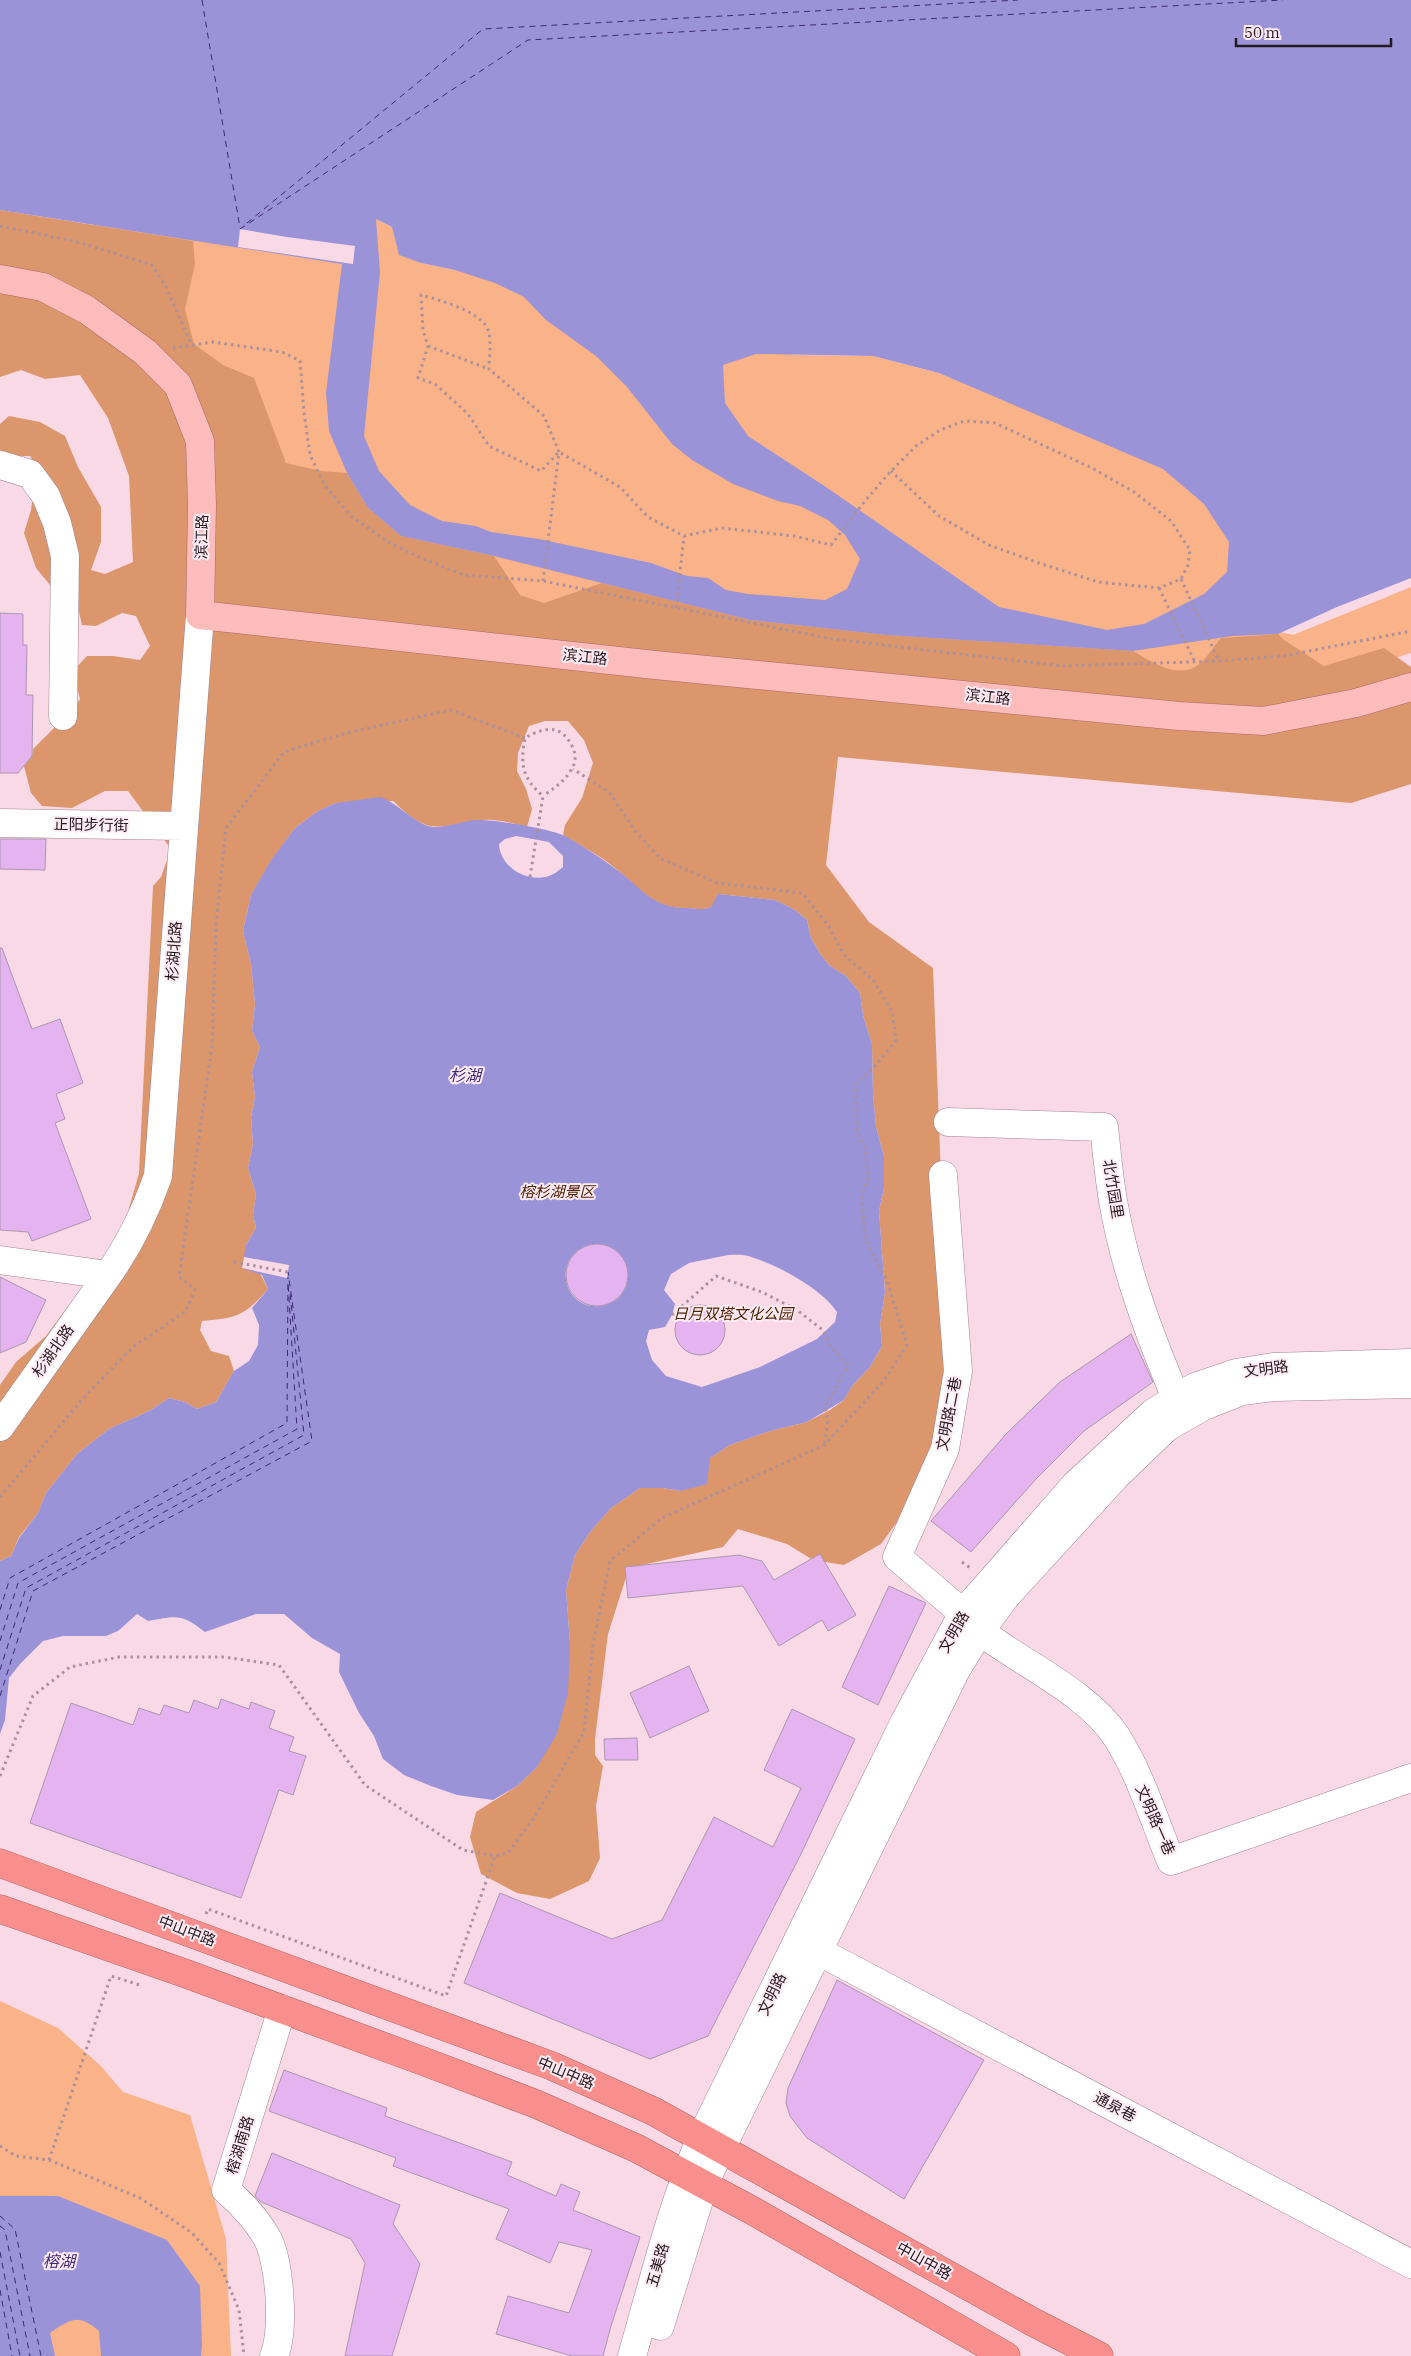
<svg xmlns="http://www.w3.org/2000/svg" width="1411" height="2356" font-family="'IBM Plex Serif','Noto Sans SC',serif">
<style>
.green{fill:#fab388}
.forest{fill:#db966b}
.water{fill:#9b93d8;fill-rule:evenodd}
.pier{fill:#fad9e7}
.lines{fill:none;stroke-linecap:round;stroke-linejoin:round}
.ferry{stroke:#3c2879;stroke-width:1;stroke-dasharray:6 5;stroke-linecap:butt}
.building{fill:#e6b3f1;stroke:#aa97ae}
.minor-casing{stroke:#a38592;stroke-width:29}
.major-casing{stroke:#ae6666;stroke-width:29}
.highway-casing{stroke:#ae6666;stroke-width:29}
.path{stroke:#aa919c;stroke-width:3;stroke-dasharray:2.5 4;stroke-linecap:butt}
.minor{stroke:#fff;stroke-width:28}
.major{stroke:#fbbcbb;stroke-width:28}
.highway{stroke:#f98f8d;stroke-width:28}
.labels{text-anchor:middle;stroke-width:4;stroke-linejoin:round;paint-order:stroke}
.street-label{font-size:15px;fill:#24191e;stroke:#ffebf3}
.park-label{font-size:15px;font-style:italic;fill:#4f2301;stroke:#ffebf3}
.water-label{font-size:16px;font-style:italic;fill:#3c2879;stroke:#ffebf3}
</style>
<rect width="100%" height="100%" fill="#fad9e7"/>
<!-- green -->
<path class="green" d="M376,219L392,227L421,263L455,270L795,355L873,356L939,373L991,394L1174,459L1253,545L1229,619L1293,635L1411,587V653L1335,677L1272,689L227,586L90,225Z
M0,2001L58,2028L101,2066L123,2092L190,2115L226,2239L231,2356H0Z"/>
<!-- forest -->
<path class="forest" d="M0,210L193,241L195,264L185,309L194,344L223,365L254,378L286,463L321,471L347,473L368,508L401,536L494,556L520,595L544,603L602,583L750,620L886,635L1133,651C1150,661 1178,680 1198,665C1207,658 1214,646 1221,638L1278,634L1284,640L1324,666L1384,648L1411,667V784L1351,803L838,757L826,865L869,922L933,968L949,1385L935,1444L915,1497L881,1544L844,1565L813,1560L787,1544L738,1529L723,1547L629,1568L608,1634L595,1739V1755L603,1766L596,1806L600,1858L589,1881L550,1899L517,1893L481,1874L470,1837L476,1812L517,1786L537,1767L570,1643L566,1590L575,1555L590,1532L611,1508L640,1488H662L681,1491L710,1458L730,1445L770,1431L807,1422L830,1410L844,1400L852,1386L870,1367L882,1346L880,1324L885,1292L879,1211L884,1188V1156L876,1127L873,1093L872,1045L863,1015L860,993L846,976L830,966L820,954L811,938L807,920L795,910L775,900L718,894L712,907C699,911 697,908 686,908C652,909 639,887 615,868C599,855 580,845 563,835L565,825L582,798L593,763L584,740L568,721H545L529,726L518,753L517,771L526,789L532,809L527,827C516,824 504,821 493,820C471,818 442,832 424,824C412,820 402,809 393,801L336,803L318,811L295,828L271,861L251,895L243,931L251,964L255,1004L252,1031L260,1047L252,1072L255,1097L251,1117L253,1144L248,1168L256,1194L253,1215L256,1228L246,1245L268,1289C244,1316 238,1318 202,1321L200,1330L211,1351L229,1356L234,1371L216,1402L197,1409L185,1402L169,1398L149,1411L109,1429L77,1454L46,1493L38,1513L19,1537L11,1556L0,1561V1385L16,1362L46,1336L69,1305L118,1279L122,1233L139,1173L153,886L161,877L171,849L128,791H105L72,808L42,806L31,793L24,766L32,756L33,749L75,707L80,699L73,671L87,656H113L140,660L150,646L136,616L122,613L96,626L82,625L78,608L77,590L50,585L36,568L24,533L31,510L37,467L30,456H9L0,450V424L9,416L40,422L65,436L78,467L101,507V542L91,570L105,574L133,562L129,476L108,418L80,375L45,379L21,370L0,377Z"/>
<!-- water -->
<path class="water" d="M0,0H1411V578L1337,607L1278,634L1232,636L1133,651L886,635L750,620L494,556L401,536L368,508L347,473L329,431L326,393L342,264L0,210ZM376,219L392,227L399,255L421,263L455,270L495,283L524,297L546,320L596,356L627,387L672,444L692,460L733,484L778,501L800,506L828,520L845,535L860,559L847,589L825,600L748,594L726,590L708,578L687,576L651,563L539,539L491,532L476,526L442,521L410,505L379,471L364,436L380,272ZM756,354L873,356L939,373L1163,469L1204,504L1229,542L1227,572L1204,594L1144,624L1107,630L999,607L826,487L748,436L725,403L723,365Z
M380,797C399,803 417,827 435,827C448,827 463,821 476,820C493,819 551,829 565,836C581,845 598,856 613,867C640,885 650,908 686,908C697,908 699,911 711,907L718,894L775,900L795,910L807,920L811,938L820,954L830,966L846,976L860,993L863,1015L872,1045L873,1093L876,1127L884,1156V1188L879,1211L885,1292L880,1324L882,1346L870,1367L852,1386L844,1400L807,1422L770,1431L730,1445L710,1458L707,1484L681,1491L662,1488H640L611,1508L590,1532L575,1555L566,1590L570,1643L568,1693L557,1734L537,1767L517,1786L493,1800L457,1795L431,1786L404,1775L383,1759L374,1736L359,1713L339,1672L340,1654L312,1638L284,1614H256L205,1632C181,1613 177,1616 148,1621L137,1614L118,1631L106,1636H63L43,1641L20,1664L9,1678L5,1720L0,1734V1561L11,1556L19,1538L38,1513L46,1493L77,1454L109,1429L149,1411L169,1398L185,1402L197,1409L216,1402L234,1371L249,1361L258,1345L259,1325L252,1308L268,1289L262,1275L242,1268L246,1245L256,1228L253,1215L256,1194L248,1168L253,1144L251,1117L255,1097L252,1072L260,1047L252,1031L255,1004L251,964L243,931L251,895L271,860L295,828L318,811L336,803ZM516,836L549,842L563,856V867C558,871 552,876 545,877C524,881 500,866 499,844L505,839ZM597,1244C622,1249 637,1272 621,1295C617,1300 611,1303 605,1305C562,1316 547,1250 597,1244ZM728,1255C735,1255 744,1254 751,1257C778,1265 822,1289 837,1312L835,1322L817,1339L760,1367L702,1387L666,1376L652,1360L646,1341L649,1330L665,1327L672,1315L675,1304L664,1290L671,1274L689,1263Z
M0,2196H58L167,2240L200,2286L202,2345L201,2356H101L99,2331C78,2313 71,2319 50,2333L55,2356H0Z"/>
<!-- pier -->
<path class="pier" d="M240,229L287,237L355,246L353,264L238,247Z
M244,1257L289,1265L287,1278L242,1268Z"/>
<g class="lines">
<!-- ferry -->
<path class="ferry" d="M202,0L240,228
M247,223L483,29L1018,0
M240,229L528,40L1283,0
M0,1610L10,1578L287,1423L288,1277
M0,1641L18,1583L297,1429L288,1282
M0,1670L26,1588L304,1435L290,1292
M0,1696L33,1591L312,1441L288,1272
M0,2216L15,2229L41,2356
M0,2226L5,2230L30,2356
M0,2252L20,2356
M0,2290L12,2356"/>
</g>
<!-- building -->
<path class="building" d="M0,613L23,614V645H27L26,695H33L32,756L18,773H0Z
M0,839H46L45,870L0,869Z
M0,948H2L32,1029L60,1019L83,1083L56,1094L65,1119L55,1123L91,1219L32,1241L28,1232L0,1230Z
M566 1275a31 31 0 1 1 62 0a31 31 0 1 1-62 0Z
M0,1277L46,1300L26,1342L0,1353Z
M675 1330a25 25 0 1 1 50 0a25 25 0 1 1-50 0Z
M1131,1334L1153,1382L1084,1431L1036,1479L971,1552L931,1521L1006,1434L1060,1382Z
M820,1554L856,1615L828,1631L822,1620L779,1646L743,1586L628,1598L625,1567L739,1555L762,1561L774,1580Z
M889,1586L926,1603L878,1705L842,1687Z
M689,1666L709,1711L650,1738L630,1693Z
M221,1699L249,1709L251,1702L275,1711L269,1728L294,1737L289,1751L306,1756L293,1795L279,1790L241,1898L30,1823L71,1703L133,1725L139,1708L160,1715L164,1705L189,1713L194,1700L218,1709Z
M792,1709L855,1739L801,1854L708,2036L650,2059L464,1983L500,1893L612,1939L662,1920L714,1817L773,1847L801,1788L764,1770Z
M637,1738L638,1760H605L604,1739Z
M837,1980L984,2060L904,2199L807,2138L790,2116L786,2103L788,2088Z
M284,2070L387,2108L385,2116L512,2162L507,2175L556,2196L561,2184L580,2192L573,2210L640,2237L611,2326L603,2356H572L496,2334L508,2296L569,2313L592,2250L559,2242L550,2263L496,2239L509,2209L393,2166L396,2158L269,2111Z
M272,2153L400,2205L393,2224L420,2264L392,2356H345L365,2263L351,2239L261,2202L255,2196Z"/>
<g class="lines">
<defs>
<path id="minor" d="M0,465L30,474L46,496L57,523L65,556L63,716
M0,823L183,826
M948,1122L1104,1127C1107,1153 1109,1180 1114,1206C1126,1273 1150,1336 1176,1398
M943,1175L958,1371L945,1449L897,1557L963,1613
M0,1260L108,1275C130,1244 145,1213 158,1176L200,615
M0,1427L108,1275
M980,1631C1021,1663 1087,1692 1116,1736C1140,1773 1154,1820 1171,1861L1411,1778
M818,1951L1411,2264
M660,2326L704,2184L721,2149L956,1670L980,1631L1007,1595L1116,1476L1167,1427L1204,1406L1242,1391L1274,1387L1411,1384
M274,2356C285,2331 280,2259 266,2236C255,2217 242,2204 226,2190L282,2009
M632,2356C653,2283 671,2208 701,2138L905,1721L963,1613L1075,1485L1153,1413L1195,1387L1236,1373L1273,1367L1411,1363"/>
<path id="major" d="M0,279L43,287L87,310L145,352L178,385L200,441L202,506L200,615L655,665L1179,716L1263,721L1356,703L1411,687"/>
<path id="highway" d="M0,1863L552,2066L653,2111L1031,2321L1099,2356
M0,1909L184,1973L428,2063L536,2104L636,2148L755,2212L1006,2356"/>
</defs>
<!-- minor casing -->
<use href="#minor" class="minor-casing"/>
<!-- major casing -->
<use href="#major" class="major-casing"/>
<!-- highway casing -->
<use href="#highway" class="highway-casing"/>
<!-- path -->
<path class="path" d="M0,226L74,241L152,265L166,287L192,345
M428,346L489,369
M173,348L213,342L282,352L300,361L304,412L310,455L325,486L351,516L388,542L423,559L464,575L543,581L832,639L1063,666L1219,661L1284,656L1411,631
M1181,579L1219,661
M543,581L559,452L544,416L489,369C489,358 492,341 488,330C481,311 439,300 421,295L423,330L428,346L418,378L435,384L468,414L489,446L541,471L559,452L620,487L648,517L684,536L722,528L794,536L831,545L865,501L891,471L916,446L940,430L964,421L995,423L1092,468L1134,492L1171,521L1190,550L1188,565L1181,579L1159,588L1098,582L1039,563L989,545L939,516L891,471
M1159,588L1195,662
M676,608L684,536
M530,877L543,796C522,778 520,764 525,738C546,726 562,724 573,748C576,755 576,763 571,770C564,782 554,788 543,796
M234,1262L288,1272
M672,1315L716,1276L762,1292L797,1310L824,1331L831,1347L848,1365L825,1407L828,1421L824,1445
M0,1497L85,1396L133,1347L186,1311L195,1289L179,1277L212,1046L216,925L226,828L284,752L346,733L451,710L525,738
M962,1562L972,1569
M0,1776L33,1696L70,1667L119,1657H224L279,1665L365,1785L463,1850L495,1856L508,1853L534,1818L584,1732L593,1644L610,1561L662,1518L824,1445L883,1382L907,1345L887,1281L865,1239L862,1195L868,1177L865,1148L857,1132L856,1084L877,1064L896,1040L892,1011L873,980L844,955L828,925L802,893L718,883L661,859L636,832L609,792L573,769
M206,1914L208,1909L446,1996L495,1856
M0,2146L16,2156L49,2160L140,2198L192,2233L219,2263L239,2310L244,2356
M49,2160L111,1976L140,1985"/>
<!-- minor -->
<use href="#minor" class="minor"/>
<!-- major -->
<use href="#major" class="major"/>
<!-- highway -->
<use href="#highway" class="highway"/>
</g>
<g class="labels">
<!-- street labels -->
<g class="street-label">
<text transform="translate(202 537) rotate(-89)" y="5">滨江路</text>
<text transform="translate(585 657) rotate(6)" y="5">滨江路</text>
<text transform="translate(988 697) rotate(6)" y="5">滨江路</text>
<text transform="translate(91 825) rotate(1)" y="5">正阳步行街</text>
<text transform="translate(174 951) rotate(-86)" y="5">杉湖北路</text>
<text transform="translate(1113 1189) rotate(81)" y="5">北竹园里</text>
<text transform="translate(53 1351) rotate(-55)" y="5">杉湖北路</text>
<text transform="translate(1266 1369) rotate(-7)" y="5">文明路</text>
<text transform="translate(949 1414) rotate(-79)" y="5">文明路二巷</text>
<text transform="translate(954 1632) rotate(-60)" y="5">文明路</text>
<text transform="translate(1155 1820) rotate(66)" y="5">文明路一巷</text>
<text transform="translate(187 1931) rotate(21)" y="5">中山中路</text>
<text transform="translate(772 1994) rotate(-64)" y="5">文明路</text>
<text transform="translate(566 2073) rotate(23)" y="5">中山中路</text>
<text transform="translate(1115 2107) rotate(28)" y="5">通泉巷</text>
<text transform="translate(240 2145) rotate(-73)" y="5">榕湖南路</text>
<text transform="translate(924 2261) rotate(29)" y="5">中山中路</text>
<text transform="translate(658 2265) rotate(-74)" y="5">五美路</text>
</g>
<!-- park labels -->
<g class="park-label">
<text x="557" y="1197">榕杉湖景区</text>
<text x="733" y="1319">日月双塔文化公园</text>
</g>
<!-- water labels -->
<g class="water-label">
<text x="465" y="1081">杉湖</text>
<text x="59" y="2267">榕湖</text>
</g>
</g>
<!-- scale -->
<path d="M1236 38v8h155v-8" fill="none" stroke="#24191e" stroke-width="2.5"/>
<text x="1244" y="38" font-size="15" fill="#24191e" stroke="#ffebf3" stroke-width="4" paint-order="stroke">50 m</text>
</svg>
